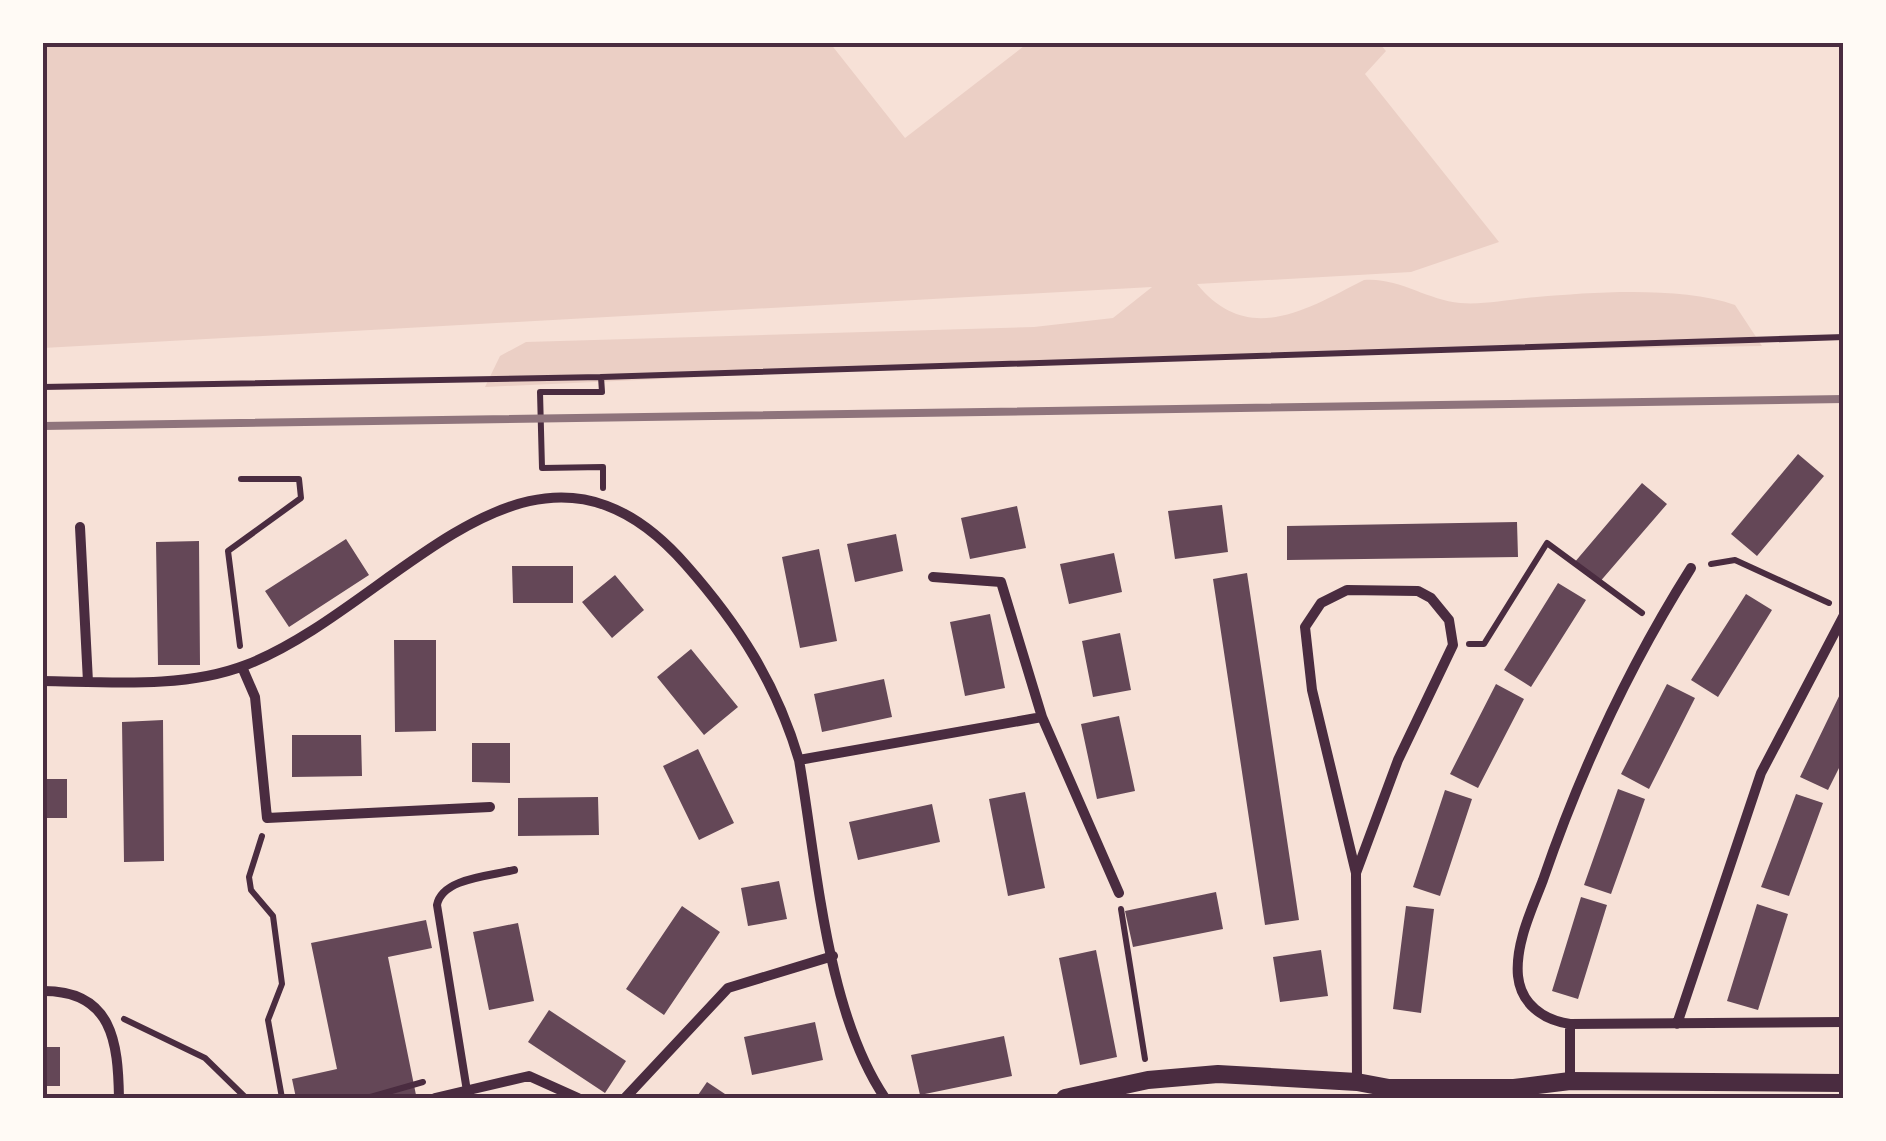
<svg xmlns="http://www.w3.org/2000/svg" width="1886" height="1141" font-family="'Fira Sans',sans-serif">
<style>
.green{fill:#ebcfc5}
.building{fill:#644757}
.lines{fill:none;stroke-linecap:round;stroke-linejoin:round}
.path{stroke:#4a2c40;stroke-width:6}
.service{stroke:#4a2c40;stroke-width:8}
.minor{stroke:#4a2c40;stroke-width:10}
.tertiary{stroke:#4a2c40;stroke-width:18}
.rail{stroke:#8f747c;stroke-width:8}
.neatline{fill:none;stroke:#4a2c40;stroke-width:4}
</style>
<rect width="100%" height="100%" fill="#f7e1d7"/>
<!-- green -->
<path class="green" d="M43,42L830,43L905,138L1028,43H1379L1386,51L1365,74L1499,242L1411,272L1197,284C1248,347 1307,309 1364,280C1398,277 1427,300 1460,303C1485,305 1512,299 1537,297C1594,292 1681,286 1735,305L1762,346L1191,355L485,387L500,356L526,342L1034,327L1113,318L1152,287L43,348Z"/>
<!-- building -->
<path class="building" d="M1798,454L1824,476L1757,556L1731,534Z
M1642,483L1667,504L1598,584L1574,563Z
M1222,505L1228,552L1175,559L1168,511Z
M1017,506L1026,548L970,559L961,518Z
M1517,522L1518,557L1287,560V526Z
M896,534L903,571L855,582L847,544Z
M346,539L369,575L289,627L265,591Z
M199,541L200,665H158L156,542Z
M819,549L837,641L800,648L782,557Z
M1114,553L1122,592L1069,604L1060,564Z
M512,566H573V603H513Z
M1247,573L1299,920L1265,925L1213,579Z
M615,575L644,610L612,638L582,602Z
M1558,583L1586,600L1531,687L1504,670Z
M1746,594L1772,610L1718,697L1691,680Z
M990,614L1005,688L965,696L950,622Z
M1120,633L1131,690L1093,697L1082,641Z
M394,640H436V731L395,732Z
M691,649L738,707L704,735L657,677Z
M884,679L892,717L822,732L814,694Z
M1496,684L1524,699L1478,788L1450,774Z
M1667,684L1695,698L1649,789L1621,774Z
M1844,686V758L1828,790L1800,777Z
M1119,716L1135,791L1097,799L1081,724Z
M163,720L164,861L124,862L122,722Z
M292,735H361L362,776L292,777Z
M472,743H510V783L472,782Z
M698,749L734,823L699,840L663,766Z
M42,779H67V818H42Z
M1618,789L1645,799L1611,894L1584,885Z
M1445,790L1472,799L1440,896L1413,887Z
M1025,792L1045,888L1008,896L989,799Z
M1796,794L1823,803L1789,896L1761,887Z
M598,797L599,835L518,836V798Z
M932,804L940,842L858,860L849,822Z
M779,881L787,919L748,926L741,888Z
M1216,892L1223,929L1133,947L1125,911Z
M1581,897L1607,905L1578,999L1552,991Z
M1757,904L1788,914L1758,1010L1727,1001Z
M682,906L720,932L664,1015L626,989Z
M1406,906L1434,909L1421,1013L1393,1009Z
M426,920L432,948L388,957L416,1095L296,1098L292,1079L337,1069L311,943Z
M518,923L534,1001L489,1010L473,932Z
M1096,950L1117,1057L1080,1065L1059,958Z
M1321,950L1328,996L1280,1002L1273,957Z
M549,1010L626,1061L605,1093L528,1042Z
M815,1022L823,1060L752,1075L744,1037Z
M1004,1036L1012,1076L920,1095L911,1055Z
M42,1047H60V1086H42Z
M707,1082L731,1098H696Z"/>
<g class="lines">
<!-- path -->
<path class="path" d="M601,377L602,392H540L542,468L603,467V488
M42,387L601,377L1844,337
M1711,564L1735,560L1829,603
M1469,644H1484L1547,543L1642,613
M240,646L228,551L301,498L299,479H241
M262,836L249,877L251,890L273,916L282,984L268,1020L282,1098
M1121,909L1145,1059
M124,1019L205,1058L246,1098
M367,1098L423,1082"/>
<!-- service -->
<path class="service" d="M467,1091L437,905C442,878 491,876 514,870"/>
<!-- minor -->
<path class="minor" d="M80,527L88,682
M1691,568C1628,668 1581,769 1543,880C1532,909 1515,944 1518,976C1521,1004 1543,1020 1570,1024L1844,1022
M933,577L1001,582L1042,717L1119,893
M242,667L255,697L267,818L490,807
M42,681C108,682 184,689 246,665C398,606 532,389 686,565C739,625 776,683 799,760C817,864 826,1011 885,1098
M799,760L1042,717
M1356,873L1398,760L1453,645L1449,620L1431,598L1418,591L1347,590L1321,603L1305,627L1312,690L1356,873L1357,1082
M42,991C113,990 118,1043 119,1098
M1570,1024V1081
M1677,1024L1761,773L1844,615
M435,1098L529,1076L578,1098
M625,1098L728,988L833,956"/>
<!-- tertiary -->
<path class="tertiary" d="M1065,1098L1148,1080L1218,1074L1357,1082L1389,1088H1514L1570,1081L1844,1083"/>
<!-- rail -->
<path class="rail" d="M42,426L1844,399"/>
</g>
<!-- border -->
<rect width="1886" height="1141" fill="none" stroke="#fffaf5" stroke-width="90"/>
<rect x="45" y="45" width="1796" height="1051" class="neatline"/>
</svg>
